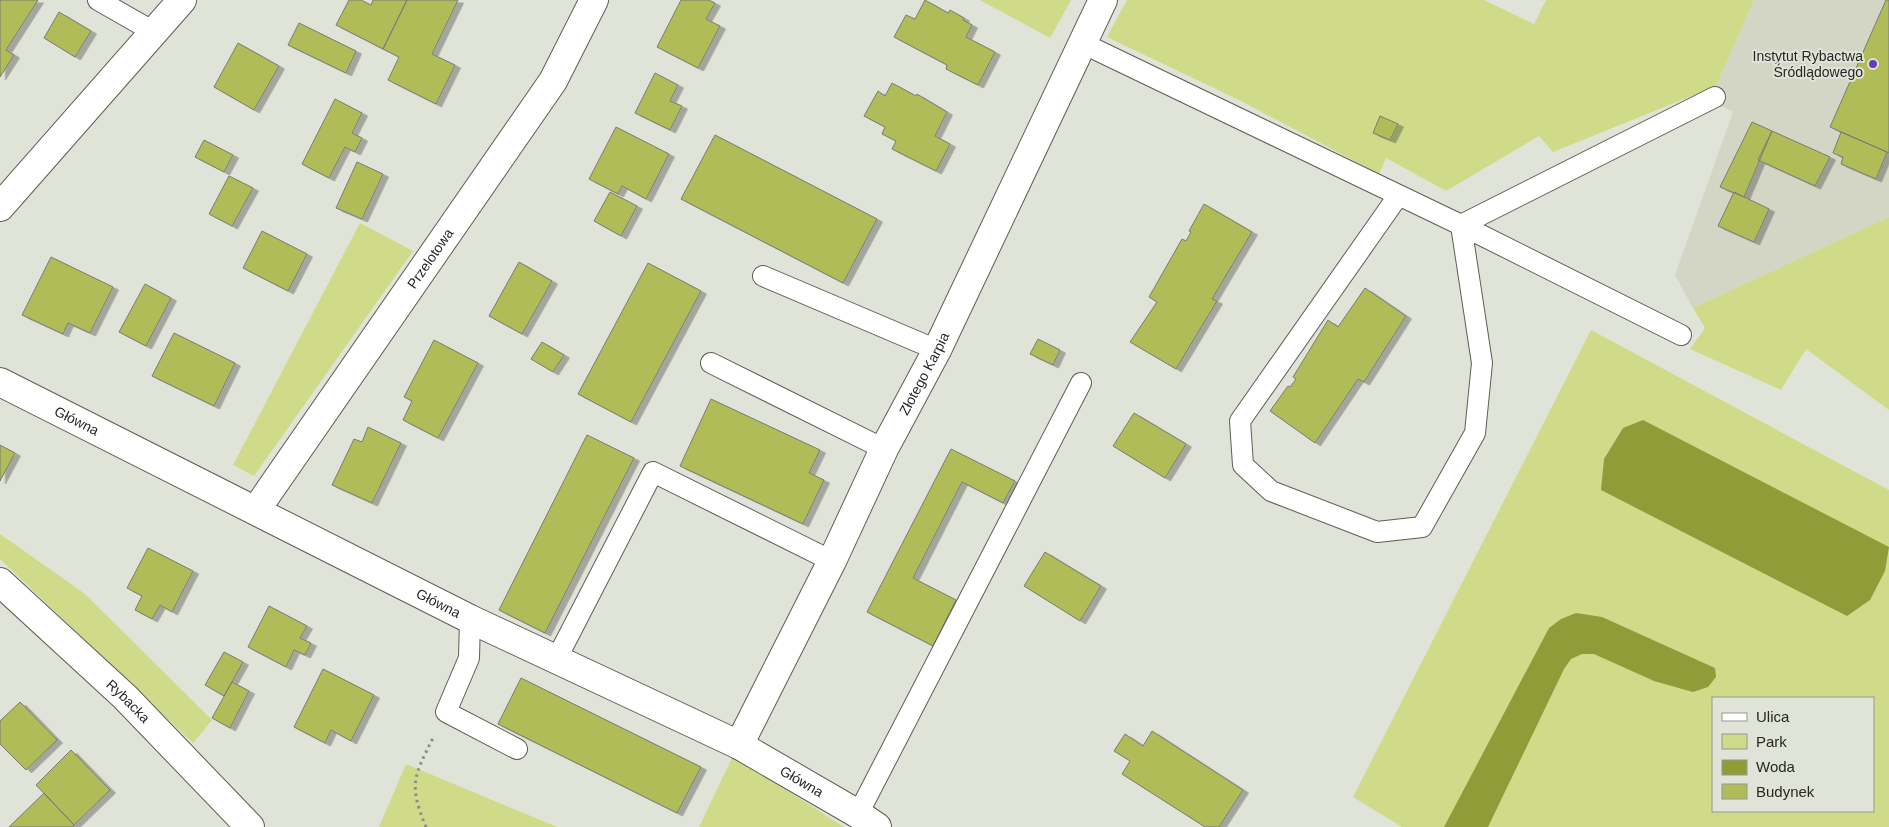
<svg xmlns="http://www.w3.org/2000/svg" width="1889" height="827" font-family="Arial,sans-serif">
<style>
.built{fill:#d3d6c5}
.green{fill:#cfdb89;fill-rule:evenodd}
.water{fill:#909c37}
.building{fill:#afbc59;stroke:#7a7c72;filter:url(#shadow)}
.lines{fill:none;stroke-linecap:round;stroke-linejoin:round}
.service-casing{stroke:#5d5f55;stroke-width:22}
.minor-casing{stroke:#5d5f55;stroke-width:30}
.path{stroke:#8c8e86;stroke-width:3;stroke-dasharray:2.5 4;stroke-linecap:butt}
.service{stroke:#fff;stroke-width:20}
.minor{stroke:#fff;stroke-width:28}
.poi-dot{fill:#673bb3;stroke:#e0e3d7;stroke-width:2}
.labels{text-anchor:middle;stroke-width:4;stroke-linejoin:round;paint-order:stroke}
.poi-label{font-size:14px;fill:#272824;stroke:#e0e3d7;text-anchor:end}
.street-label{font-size:14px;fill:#272824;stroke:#e0e3d7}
</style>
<defs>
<filter id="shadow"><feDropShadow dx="5.5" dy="3" stdDeviation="0" flood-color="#0004"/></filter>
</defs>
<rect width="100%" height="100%" fill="#e0e3d7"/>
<!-- built -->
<path class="built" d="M1754,0H1889V217L1693,308L1675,275L1733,112L1719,105L1716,86Z"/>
<!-- green -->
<path class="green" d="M980,0H1071L1050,38Z
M1127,0H1484L1534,24L1546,0H1754L1716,86L1553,152L1539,136L1446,191L1386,158L1379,174L1241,101L1107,37Z
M1889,217V410L1806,349L1781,390L1690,349L1705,328L1693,308Z
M360,223L413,251L254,476L233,465Z
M1591,330L1889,490V827H1402L1353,797ZM1713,698H1873V811H1713Z
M0,534L85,594L212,720L193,743L0,559Z
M733,756L844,827H699Z
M406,764L557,827H379Z"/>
<!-- water -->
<path class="water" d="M1643,420L1889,547L1885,571L1870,600L1847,616L1601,490L1604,459L1623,428Z
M1576,613L1602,617L1715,668L1716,677L1708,687L1693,692L1654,681L1594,654H1582L1571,659L1564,669L1488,827H1444L1549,628L1561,619Z"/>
<!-- building -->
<path class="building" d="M0,0H38L6,50L14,55L0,77Z
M349,0H361L371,5L373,0H407L383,49L336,25Z
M407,0H458L432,54L455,65L436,104L388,80L399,57L383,49Z
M681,0H709L715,3L706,19L720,26L698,68L657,47Z
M925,0L948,13L950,10L964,18L963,20L972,25L966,37L995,52L978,85L946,69L947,65L894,37L906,15L915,19Z
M1886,0H1889V153L1830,127Z
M59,12L91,31L75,57L44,38Z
M299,23L356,51L346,73L288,45Z
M238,43L279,66L254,110L214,87Z
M655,73L678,85L670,101L682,106L670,130L635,113Z
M892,83L916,96L917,94L947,112L935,136L950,144L936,171L892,149L896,141L882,134L885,127L864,116L878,91L885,96Z
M335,99L362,113L352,133L362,138L355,152L345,147L329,178L302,164Z
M1380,116L1398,124L1390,140L1373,133Z
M1752,122L1772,131L1744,197L1720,187Z
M616,127L669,154L646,199L622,186L618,194L589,179Z
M1772,131L1830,157L1815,186L1758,160Z
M1841,132L1887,152L1876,179L1841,164L1843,157L1833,153Z
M715,135L877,219L843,283L681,199Z
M204,140L233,155L224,172L195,157Z
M357,162L383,174L362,219L336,208Z
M229,176L253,188L232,226L209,214Z
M610,192L637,206L621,236L594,221Z
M1734,192L1769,209L1754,242L1718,226Z
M1204,204L1252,232L1212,299L1217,301L1176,369L1130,342L1157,302L1149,297L1182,239L1186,241L1191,232L1189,231Z
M262,231L307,254L288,291L243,268Z
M51,257L113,287L90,333L68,323L63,334L22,315Z
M519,262L552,281L522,334L489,316Z
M648,263L701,291L631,422L578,394Z
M145,284L171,298L146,346L119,332Z
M1365,288L1406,316L1364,382L1358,379L1315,443L1270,411L1288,386L1290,387L1296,379L1293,377L1328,320L1338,327Z
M174,333L235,363L214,406L152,376Z
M1038,339L1060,350L1053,365L1030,354Z
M434,340L478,363L438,438L403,420L412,401L404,397Z
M542,342L564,355L553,372L531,359Z
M711,399L820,450L809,473L824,480L803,524L680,466Z
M1134,413L1186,444L1165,478L1113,446Z
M368,427L401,443L372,503L332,485L354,439L362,442Z
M587,435L634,458L545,633L499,610Z
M0,445L15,453L0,481Z
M951,449L1015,481L1003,503L962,482L913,578L956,600L933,646L867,612Z
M148,548L193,571L172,612L160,605L152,619L135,610L142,596L127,588Z
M1045,552L1101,586L1080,621L1024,586Z
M269,606L307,626L300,638L311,643L305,655L294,650L286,667L248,647Z
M224,652L243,662L224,696L205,685Z
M323,669L374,695L351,741L331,730L325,743L294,727Z
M521,678L701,767L677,813L498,724Z
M232,682L249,691L230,728L212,718Z
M20,702L57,740L26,770L0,744V721Z
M1152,731L1243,790L1219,827H1205L1122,774L1130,761L1114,751L1125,734L1143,746Z
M71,750L110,790L74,825L36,785Z
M44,793L74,825L72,827H9Z"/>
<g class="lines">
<defs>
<path id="service" d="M98,0L154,32
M1082,43L1461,225L1681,335
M1398,196L1240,421L1243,465L1271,491L1377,532L1422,527L1475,433L1482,363L1461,225L1715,97
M763,276L937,350
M711,363L884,449
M470,619L469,658L446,712L517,749
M556,660L653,472L832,561
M858,814L1081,383"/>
<g id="minor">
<path d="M0,207L182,0"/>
<path id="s1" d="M0,382L470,619L739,745L858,814L877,827"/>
<path id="s2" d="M256,510L553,81L594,0"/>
<path id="s3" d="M0,582L125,697L250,827"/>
<path id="s4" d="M739,745L832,561L884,449L937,350L1103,0"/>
</g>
</defs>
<!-- service casing -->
<use href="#service" class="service-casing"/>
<!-- minor casing -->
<use href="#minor" class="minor-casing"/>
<!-- path -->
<path class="path" d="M426,827C408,784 414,776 434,736"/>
<!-- service -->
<use href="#service" class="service"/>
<!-- minor -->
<use href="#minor" class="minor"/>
</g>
<!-- markers -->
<circle class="poi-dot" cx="1873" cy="64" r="5"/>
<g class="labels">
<!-- poi labels -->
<g class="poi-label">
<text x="1863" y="61">Instytut Rybactwa<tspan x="1863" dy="16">Śródlądowego</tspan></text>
</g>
<!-- street labels -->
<g class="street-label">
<text dy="5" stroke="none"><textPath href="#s2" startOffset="306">Przelotowa</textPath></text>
<text dy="5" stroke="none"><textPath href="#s4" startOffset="415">Złotego Karpia</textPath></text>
<text dy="5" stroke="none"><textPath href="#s1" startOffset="86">Główna</textPath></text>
<text dy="5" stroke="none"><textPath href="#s1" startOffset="491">Główna</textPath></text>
<text dy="5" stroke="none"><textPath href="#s3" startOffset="175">Rybacka</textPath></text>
<text dy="5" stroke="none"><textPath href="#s1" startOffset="896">Główna</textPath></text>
</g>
</g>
<!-- legend -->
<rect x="1712" y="697" width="162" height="115" fill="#e0e3d7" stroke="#96988f"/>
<rect x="1722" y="713" width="25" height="8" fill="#ffffff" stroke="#96988f"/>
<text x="1756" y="722" font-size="15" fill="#272824">Ulica</text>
<rect x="1722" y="734" width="25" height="15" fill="#cfdb89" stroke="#96988f"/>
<text x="1756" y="747" font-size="15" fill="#272824">Park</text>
<rect x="1722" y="760" width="25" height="15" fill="#909c37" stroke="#96988f"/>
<text x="1756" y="772" font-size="15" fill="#272824">Woda</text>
<rect x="1722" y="784" width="25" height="15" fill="#afbc59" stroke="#96988f"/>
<text x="1756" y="797" font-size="15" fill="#272824">Budynek</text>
</svg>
